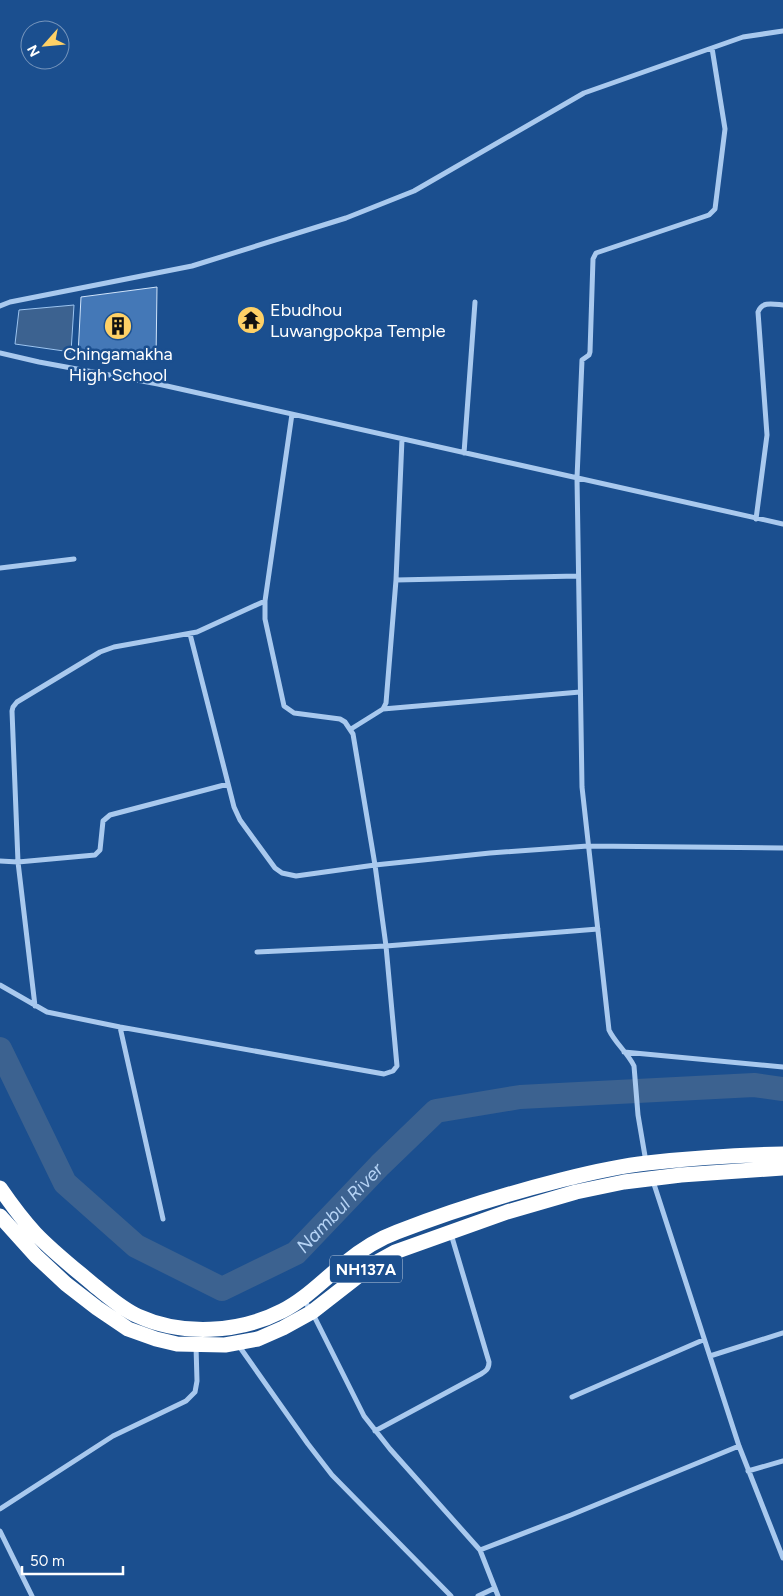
<svg xmlns="http://www.w3.org/2000/svg" width="783" height="1596" font-family="Figtree,sans-serif">
<style>
.water{fill:#3c6290;stroke:#9cc4f0}
.lines{fill:none;stroke-linecap:round;stroke-linejoin:round}
.river{stroke:#3c6290;stroke-width:24}
.building{fill:#4478b7;stroke:#cfe3fa}
.street{stroke:#a9c9ee;stroke-width:5}
.highway{stroke:#fff;stroke-width:15}
.labels{text-anchor:middle;stroke-width:5;stroke-linejoin:round;paint-order:stroke}
.shield{fill:#1b4f8f;stroke:#bbcadd;stroke-width:1}
.shield-label{font-size:16px;font-weight:bold;fill:#fff}
.poi-label{font-size:18px;fill:#fff;stroke:#1b4f8f;text-anchor:start}
.water-label{font-size:19px;font-style:italic;fill:#b5d3f5;stroke:#1b4f8f}
</style>
<rect width="100%" height="100%" fill="#1b4f8f"/>
<!-- water -->
<path class="water" d="M74,305L71,352L15,344L19,310Z"/>
<g class="lines">
<!-- river -->
<path class="river" id="s1" d="M0,1049L65,1183L136,1246L222,1289L296,1253L380,1165L436,1111L520,1097L754,1085L783,1089"/>
</g>
<!-- building -->
<path class="building" d="M157,287L156,359L78,355L81,297Z"/>
<g class="lines">
<!-- street -->
<path class="street" d="M0,306L10,302L192,266L346,218L414,191L584,93L743,37L783,31
M0,353L39,362L158,384L783,524
M464,453L475,302
M756,519L767,435L758,312C762,301 773,304 783,305
M0,568L74,559
M396,580L578,576
M190,634L234,807L240,820L275,868L282,873L296,876L375,865L490,853L588,846L783,848
M383,709L580,692
M351,729L383,709L386,703L396,580L402,439
M0,861L18,862L95,855L100,850L103,821L110,815L228,784
M257,952L386,946L598,929
M0,985L47,1012L120,1027L384,1074L393,1071L397,1066L386,946L375,865L353,734L345,722L340,719L294,713L284,706L265,619V601L292,414
M35,1006L18,862L12,711L13,707L17,702L100,652L114,647L197,632L265,601
M120,1027L163,1219
M624,1052L783,1067
M646,1162L638,1115L634,1066C628,1053 615,1043 609,1030L582,787L577,478L582,360L589,355L590,352L593,259L596,253L709,215L715,209L725,129L712,48
M653,1181L739,1446L783,1558
M303,1299L312,1312L364,1416L390,1449L480,1550L498,1596
M239,1346L308,1444L332,1475L451,1596
M710,1356L783,1333
M572,1397L703,1340
M375,1431L481,1374C486,1371 489,1369 489,1362L451,1234
M748,1471L783,1461
M0,1509L113,1436L186,1401L195,1392L197,1381L196,1346
M0,1531L32,1596
M480,1550L571,1515L739,1446
M478,1596L495,1588"/>
<!-- highway -->
<path class="highway" d="M0,1188C11,1204 22,1219 35,1233C53,1252 75,1269 95,1286C108,1296 122,1309 138,1316C182,1336 239,1333 282,1311C306,1299 324,1279 345,1263C361,1250 378,1239 397,1232C451,1211 506,1194 561,1180C589,1173 618,1166 647,1163C692,1158 738,1155 783,1154
M0,1216L36,1256L66,1284L97,1308L128,1329L156,1339L177,1344L225,1345L258,1339L283,1328L312,1312L375,1263L395,1252L507,1212L576,1192L624,1182L681,1175L783,1168"/>
</g>
<!-- icons -->
<defs>
<symbol id="temple-disc" viewBox="-11 -11 22 22"><circle r="9.5" fill="#ffd166" stroke="#1b4f8f"/><path d="M0-6L5-2H3V0L6.5 2.5H4V6H1.5V3h-3V6H-4V2.5H-6.5L-3 0V-2H-5Z" fill="#111"/></symbol>
<symbol id="building-disc" viewBox="-11 -11 22 22"><circle r="9.5" fill="#ffd166" stroke="#1b4f8f"/><path d="M-4-6H4V6H1V3H-1V6H-4ZM-2.5-4.3h1.7v1.8h-1.7ZM.8-4.3h1.7v1.8H.8ZM-2.5-1h1.7V.8h-1.7ZM.8-1h1.7V.8H.8Z" fill="#111"/></symbol>
</defs>
<g fill-rule="evenodd">
<use href="#temple-disc" x="235" y="304" width="32" height="32"/>
<use href="#building-disc" x="102" y="310" width="32" height="32"/>
</g>
<g class="labels">
<!-- shield labels -->
<rect class="shield" x="330" y="1255.5" width="72" height="27" rx="4"/>
<g class="shield-label">
<text x="366" y="1275">NH137A</text>
</g>
<!-- poi labels -->
<g class="poi-label">
<text x="270" y="316">Ebudhou<tspan x="270" dy="21">Luwangpokpa Temple</tspan></text>
<text x="118" y="360" text-anchor="middle">Chingamakha<tspan x="118" dy="21">High School</tspan></text>
</g>
<!-- water labels -->
<g class="water-label">
<text dy="7" stroke="none"><textPath href="#s1" startOffset="485">Nambul River</textPath></text>
</g>
</g>
<!-- north arrow -->
<g transform="translate(45 45) rotate(243)"><circle r="24" fill="#1b4f8f" stroke="#7695bc"/>
<path d="M0-4L9 19L0 12L-9 19Z" fill="#ffd166"/>
<text y="-8" font-size="14" font-weight="bold" text-anchor="middle" fill="#ffffff">N</text>
</g>
<!-- scale -->
<path d="M22 1566v8h101v-8" fill="none" stroke="#ffffff" stroke-width="2.5"/>
<text x="30" y="1566" font-size="15" fill="#ffffff" stroke="#1b4f8f" stroke-width="4" paint-order="stroke">50 m</text>
</svg>
